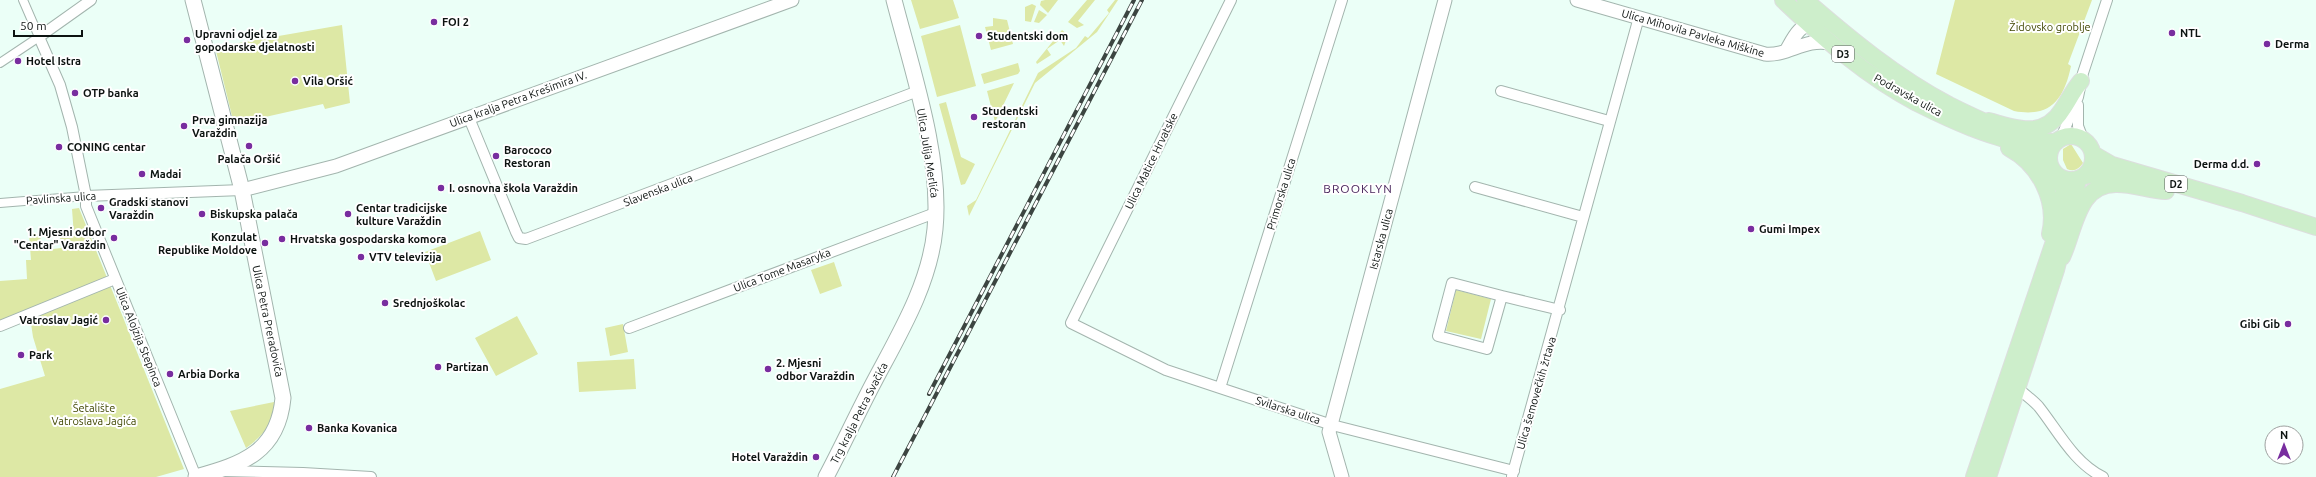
<svg xmlns="http://www.w3.org/2000/svg" width="2316" height="477" font-family="Ubuntu,sans-serif">
<style>
.green{fill:#dde8a5}
.lines{fill:none;stroke-linecap:round;stroke-linejoin:round}
.pedestrian-casing{stroke:#a3b5ae;stroke-width:10}
.minor-casing{stroke:#a3b5ae;stroke-width:12}
.tertiary-casing{stroke:#a3b5ae;stroke-width:15}
.secondary-casing{stroke:#a3b5ae;stroke-width:17}
.primary-casing{stroke:#dddede;stroke-width:18}
.pedestrian{stroke:#fff;stroke-width:8}
.minor{stroke:#fff;stroke-width:10}
.tertiary{stroke:#fff;stroke-width:13}
.secondary{stroke:#fff;stroke-width:15}
.primary{stroke:#cdeecb;stroke-width:16}
.rail-casing{stroke:#3c4541;stroke-width:4}
.rail{stroke:#fff;stroke-width:2.5;stroke-dasharray:8;stroke-linecap:butt}
.poi-dot{fill:#782d9f;stroke:#fff;stroke-width:1.5}
.labels{text-anchor:middle;stroke-width:4;stroke-linejoin:round;paint-order:stroke}
.shield{fill:#fff;stroke:#565a58;stroke-width:1}
.shield-label{font-size:10px;font-weight:bold;fill:#0d1311}
.poi-label{font-size:11px;font-weight:bold;fill:#0d1311;stroke:#fff;text-anchor:start}
.park-label{font-size:11px;fill:#3f4600;stroke:#fff}
.street-label{font-size:11px;fill:#0d1311;stroke:#fff}
.neighbourhood-label{font-size:12px;letter-spacing:1px;fill:#46235a;stroke:#fff}
</style>
<rect width="100%" height="100%" fill="#ebfff7"/>
<!-- green -->
<path class="green" d="M911,0H953L959,18L920,29Z
M1045,0H1058L1048,13L1040,5L1041,1Z
M1087,0H1095L1078,21L1084,25L1077,28L1068,22Z
M1115,0H1118L1097,32L1035,83L969,216L967,206L976,200L1038,73L1076,48L1085,36L1088,38L1109,13L1107,10Z
M1955,0H2092L2068,64L2071,66C2064,99 2051,118 2014,111L1936,74Z
M1032,4L1036,6L1031,22L1025,21V7Z
M1039,10L1047,15L1039,23L1034,22Z
M993,18L1007,20L1013,44L991,50L985,27L993,26Z
M342,25L350,103L325,109L323,104L234,124L215,47Z
M960,25L976,86L937,97L921,36Z
M1062,30L1068,35L1064,46L1060,40L1047,49L1051,55L1037,64L1036,62Z
M1018,63L1020,71L1018,74L984,84L981,74Z
M1014,83L995,122L987,91Z
M946,102L961,157L975,164L965,184L961,185L939,104Z
M2071,144L2083,163C2079,169 2074,172 2067,169L2063,160V149Z
M79,208L184,469L156,477H0V389L45,376L33,337L29,310L0,322V281L27,279L26,260H31L29,234H40L41,245L53,244V249L61,248L60,237L74,236L72,209Z
M480,231L491,260L436,281L425,252Z
M834,262L842,286L820,294L811,270Z
M1456,290L1491,299L1481,339L1446,331Z
M517,316L538,354L496,376L475,338Z
M623,324L628,352L610,356L605,328Z
M634,359L636,389L579,392L577,362Z
M274,402C274,423 263,436 246,448L230,411Z"/>
<g class="lines">
<defs>
<path id="pedestrian" d="M0,63L39,37L23,0
M0,203L86,196"/>
<path id="minor" d="M91,0L39,37L60,85L72,127L86,196V206L196,477
M1231,0L1071,323L1166,370L1220,388L1332,425L1514,471
M1501,91L1609,121
M2078,105V126L2083,139
M469,118L516,232L519,238L526,239L918,91
M2061,138L2078,97L2083,73L2107,0
M1475,187L1583,217
M86,196L242,190
M1502,296L1452,283L1438,336L1487,349L1502,296L1560,310
M0,326L115,279
M629,328L935,213
M1220,388L1342,0
M2018,388C2025,395 2033,400 2039,407C2058,431 2074,463 2103,477
M223,471L303,473L371,477
M1512,476L1639,17"/>
<path id="tertiary" d="M1577,0L1765,54C1789,56 1804,38 1830,43
M1786,51C1794,37 1799,24 1817,22
M242,190L336,166L792,0
M1342,477L1329,432L1445,0"/>
<path id="secondary" d="M193,0L242,190L283,398C278,452 243,464 196,477
M826,477C843,445 858,412 875,380C900,333 930,283 935,229C942,157 912,70 894,0"/>
<path id="primary" d="M1783,0C1824,39 1866,76 1917,103C1935,112 1954,121 1972,128C1995,138 2033,144 2049,162
M1805,0C1850,39 1896,77 1949,105C1965,113 1982,121 1999,128
M1989,121C2015,129 2044,139 2062,110C2069,100 2072,92 2081,81
M2049 158a22 22 0 1 1 44 0a22 22 0 1 1-44 0Z
M2021,136L2034,141L2056,142
M2009,148C2039,164 2058,200 2050,234
M2093,154L2112,165L2242,203L2316,227
M2085,176L2098,173L2122,178
M2072,210L2078,179
M2062,257C2075,230 2077,183 2117,184C2133,184 2150,190 2166,191
M1974,477L2061,221L2064,190L2057,176
M1988,477L2056,270L2062,246"/>
</defs>
<!-- pedestrian casing -->
<use href="#pedestrian" class="pedestrian-casing"/>
<!-- minor casing -->
<use href="#minor" class="minor-casing"/>
<!-- tertiary casing -->
<use href="#tertiary" class="tertiary-casing"/>
<!-- secondary casing -->
<use href="#secondary" class="secondary-casing"/>
<!-- primary casing -->
<use href="#primary" class="primary-casing"/>
<!-- pedestrian -->
<use href="#pedestrian" class="pedestrian"/>
<!-- minor -->
<use href="#minor" class="minor"/>
<!-- tertiary -->
<use href="#tertiary" class="tertiary"/>
<!-- secondary -->
<use href="#secondary" class="secondary"/>
<!-- primary -->
<use href="#primary" class="primary"/>
<defs>
<path id="rail" d="M929,394L1134,0
M893,477L1142,0"/>
</defs>
<!-- rail casing -->
<use href="#rail" class="rail-casing"/>
<!-- rail -->
<use href="#rail" class="rail"/>
</g>
<!-- markers -->
<g class="poi-dot">
<circle cx="434" cy="22" r="4"/>
<circle cx="2172" cy="33" r="4"/>
<circle cx="979" cy="36" r="4"/>
<circle cx="187" cy="40" r="4"/>
<circle cx="2267" cy="44" r="4"/>
<circle cx="18" cy="61" r="4"/>
<circle cx="295" cy="81" r="4"/>
<circle cx="75" cy="93" r="4"/>
<circle cx="974" cy="117" r="4"/>
<circle cx="184" cy="126" r="4"/>
<circle cx="249" cy="146" r="4"/>
<circle cx="59" cy="147" r="4"/>
<circle cx="496" cy="156" r="4"/>
<circle cx="2257" cy="164" r="4"/>
<circle cx="142" cy="174" r="4"/>
<circle cx="441" cy="188" r="4"/>
<circle cx="101" cy="208" r="4"/>
<circle cx="202" cy="214" r="4"/>
<circle cx="348" cy="214" r="4"/>
<circle cx="1751" cy="229" r="4"/>
<circle cx="114" cy="238" r="4"/>
<circle cx="282" cy="239" r="4"/>
<circle cx="265" cy="243" r="4"/>
<circle cx="361" cy="257" r="4"/>
<circle cx="385" cy="303" r="4"/>
<circle cx="106" cy="320" r="4"/>
<circle cx="2288" cy="324" r="4"/>
<circle cx="21" cy="355" r="4"/>
<circle cx="438" cy="367" r="4"/>
<circle cx="768" cy="369" r="4"/>
<circle cx="170" cy="374" r="4"/>
<circle cx="309" cy="428" r="4"/>
<circle cx="816" cy="457" r="4"/>
</g>
<g class="labels">
<!-- shield labels -->
<g class="shield">
<rect x="1832" y="46" width="22" height="16" rx="3"/>
<rect x="2165" y="176" width="22" height="16" rx="3"/>
</g>
<g class="shield-label">
<text x="1843" y="58">D3</text>
<text x="2176" y="188">D2</text>
</g>
<!-- poi labels -->
<g class="poi-label">
<text x="442" y="26">FOI 2</text>
<text x="2180" y="37">NTL</text>
<text x="195" y="38">Upravni odjel za<tspan x="195" dy="13">gopodarske djelatnosti</tspan></text>
<text x="987" y="40">Studentski dom</text>
<text x="2275" y="48">Derma</text>
<text x="26" y="65">Hotel Istra</text>
<text x="303" y="85">Vila Oršić</text>
<text x="83" y="97">OTP banka</text>
<text x="982" y="115">Studentski<tspan x="982" dy="13">restoran</tspan></text>
<text x="192" y="124">Prva gimnazija<tspan x="192" dy="13">Varaždin</tspan></text>
<text x="67" y="151">CONING centar</text>
<text x="504" y="154">Barococo<tspan x="504" dy="13">Restoran</tspan></text>
<text x="249" y="163" text-anchor="middle">Palača Oršić</text>
<text x="2249" y="168" text-anchor="end">Derma d.d.</text>
<text x="150" y="178">Madai</text>
<text x="449" y="192">I. osnovna škola Varaždin</text>
<text x="109" y="206">Gradski stanovi<tspan x="109" dy="13">Varaždin</tspan></text>
<text x="356" y="212">Centar tradicijske<tspan x="356" dy="13">kulture Varaždin</tspan></text>
<text x="210" y="218">Biskupska palača</text>
<text x="1759" y="233">Gumi Impex</text>
<text x="106" y="236" text-anchor="end">1. Mjesni odbor<tspan x="106" dy="13">"Centar" Varaždin</tspan></text>
<text x="257" y="241" text-anchor="end">Konzulat<tspan x="257" dy="13">Republike Moldove</tspan></text>
<text x="290" y="243">Hrvatska gospodarska komora</text>
<text x="369" y="261">VTV televizija</text>
<text x="393" y="307">Srednjoškolac</text>
<text x="98" y="324" text-anchor="end">Vatroslav Jagić</text>
<text x="2280" y="328" text-anchor="end">Gibi Gib</text>
<text x="29" y="359">Park</text>
<text x="776" y="367">2. Mjesni<tspan x="776" dy="13">odbor Varaždin</tspan></text>
<text x="446" y="371">Partizan</text>
<text x="178" y="378">Arbia Dorka</text>
<text x="317" y="432">Banka Kovanica</text>
<text x="808" y="461" text-anchor="end">Hotel Varaždin</text>
</g>
<!-- park labels -->
<g class="park-label">
<text x="2050" y="31">Židovsko groblje</text>
<text x="94" y="412">Šetalište<tspan x="94" dy="13">Vatroslava Jagića</tspan></text>
</g>
<!-- street labels -->
<g class="street-label">
<text transform="translate(1693 33) rotate(16)" y="4">Ulica Mihovila Pavleka Miškine</text>
<text transform="translate(1908 95) rotate(29)" y="4">Podravska ulica</text>
<text transform="translate(518 99) rotate(-20)" y="4">Ulica kralja Petra Krešimira IV.</text>
<text transform="translate(928 153) rotate(81)" y="4">Ulica Julija Merlića</text>
<text transform="translate(1151 161) rotate(-64)" y="4">Ulica Matice Hrvatske</text>
<text transform="translate(658 190) rotate(-21)" y="4">Slavenska ulica</text>
<text transform="translate(1281 194) rotate(-73)" y="4">Primorska ulica</text>
<text transform="translate(61 198) rotate(-4)" y="4">Pavlinska ulica</text>
<text transform="translate(1381 239) rotate(-75)" y="4">Istarska ulica</text>
<text transform="translate(782 270) rotate(-21)" y="4">Ulica Tome Masaryka</text>
<text transform="translate(268 321) rotate(78)" y="4">Ulica Petra Preradovića</text>
<text transform="translate(139 337) rotate(68)" y="4">Ulica Alojzija Stepinca</text>
<text transform="translate(1536 393) rotate(-74)" y="4">Ulica šemovečkih žrtava</text>
<text transform="translate(1288 410) rotate(18)" y="4">Svilarska ulica</text>
<text transform="translate(859 413) rotate(-63)" y="4">Trg kralja Petra Svačića</text>
</g>
<!-- neighbourhood labels -->
<g class="neighbourhood-label">
<text x="1358" y="193">BROOKLYN</text>
</g>
</g>
<!-- north arrow -->
<g transform="translate(2284 445)"><circle r="19" fill="#ffffff" stroke="#9ea1a0"/>
<path d="M0-3L7 15L0 10L-7 15Z" fill="#782d9f"/>
<text y="-6" font-size="11" font-weight="bold" text-anchor="middle" fill="#0d1311">N</text>
</g>
<!-- scale -->
<path d="M14 30v6h68v-6" fill="none" stroke="#0d1311" stroke-width="2"/>
<text x="20" y="30" font-size="12" fill="#0d1311" stroke="#ffffff" stroke-width="3" paint-order="stroke">50 m</text>
</svg>
